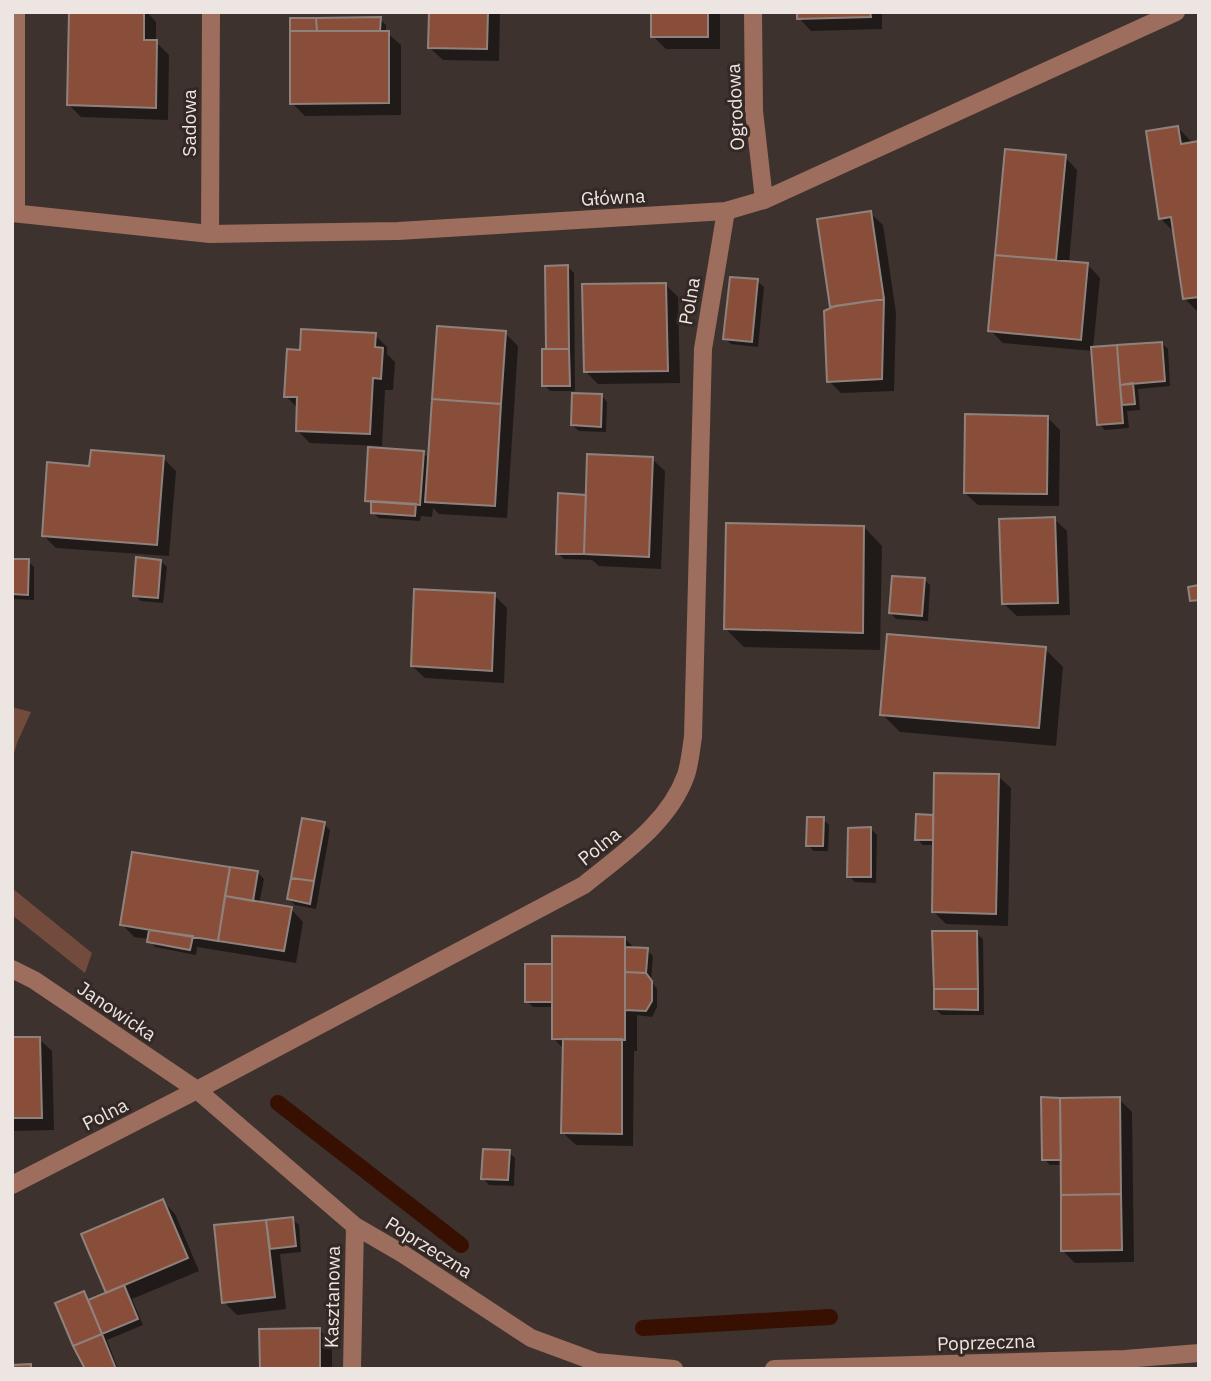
<svg xmlns="http://www.w3.org/2000/svg" width="1211" height="1381" font-family="'IBM Plex Sans',sans-serif">
<style>
.green{fill:#724b3d}
.shadow{fill:#0007}
.lines{fill:none;stroke-linecap:round;stroke-linejoin:round}
.stream{stroke:#381002;stroke-width:16}
.building{fill:#894e39;stroke:#8f827d;stroke-width:2}
.minor{stroke:#9d6e5d;stroke-width:18}
.labels{text-anchor:middle;stroke-width:6;stroke-linejoin:round;paint-order:stroke}
.street-label{font-size:19px;fill:#ece5e2;stroke:#332824}
</style>
<rect width="100%" height="100%" fill="#3d322e"/>
<!-- green -->
<path class="green" d="M12,707L31,712L17,743L12,761Z
M12,888L92,953L85,973L12,915Z"/>
<!-- shadow -->
<path class="shadow" d="M71,12H147L156,22V42L169,55L168,120L81,117L69,105Z
M430,12H500L499,61L443,60L430,48Z
M653,12H720V49H666L653,36Z
M798,12H882V29L811,31L799,18Z
M380,19L386,25V32L401,45V115L305,116L292,103Z
M1178,128L1194,144L1199,143V313L1184,298L1175,233L1160,218Z
M1006,151L1065,157L1077,170L1069,263L1088,265L1100,278L1093,349L1162,343L1168,349L1170,386L1138,389L1140,410L1127,411L1129,428L1105,430L1099,424L1093,351L1003,343L990,330Z
M870,213L883,225L896,313L894,391L841,393L829,381L834,309L831,306Z
M568,267L574,273L575,391H550L544,385Z
M757,281L764,287L758,347L731,344L725,338Z
M666,285L678,297L680,383L598,384L585,371Z
M505,333L518,346L507,518L439,514L433,508L432,517L421,516L420,521L379,518L372,512L373,506L367,500L423,453L429,459Z
M375,335L387,347V354L395,362L393,390H385L382,446L310,443L297,430L298,409L286,396L302,351Z
M601,395L607,402L606,432L579,431L572,425Z
M1048,418L1060,430L1059,506L978,505L965,493Z
M163,458L176,471L169,556L56,548L43,535L91,468Z
M652,459L665,471L661,569L599,566L592,560L564,559L558,553L588,496Z
M1054,519L1067,531L1070,615L1017,616L1004,604Z
M864,527L882,546L880,650L744,647L726,629Z
M12,561H28L34,567V600L12,599Z
M161,561L167,567L163,603L141,601L134,595Z
M924,579L930,585L928,621L896,619L890,612Z
M494,595L507,608L504,683L425,678L412,666Z
M1045,649L1063,667L1056,746L900,732L882,714Z
M998,776L1011,788L1008,926L946,924L934,912V845H923L917,839L918,816H935Z
M823,819L829,825L828,851H814L807,845Z
M324,824L330,830L316,909L295,905L289,899Z
M871,829L877,835L876,883L855,882L849,876Z
M258,873L264,879L259,904L291,909L303,922L296,963L197,947L196,955L155,947L149,939L134,937L122,924Z
M976,933L983,939L984,1015H942L935,1009Z
M625,939L636,949L647,950L653,956L651,981L657,989V1007L652,1017L637,1015V1051H634L633,1146L576,1145L563,1133L564,1049L553,1038V1007H533L527,1001L554,966Z
M12,1039H39L52,1051L54,1130L12,1131Z
M1119,1099L1132,1112L1134,1262L1075,1263L1062,1250V1165H1050L1044,1159Z
M509,1152L515,1158L514,1186L489,1185L483,1178Z
M163,1201L175,1214L199,1271L132,1299L143,1325L107,1340L118,1369H87L84,1293L90,1301L108,1294Z
M292,1219L299,1225L301,1252L280,1254L286,1309L237,1315L224,1302L216,1227Z
M319,1330L332,1342V1369H261Z"/>
<g class="lines">
<!-- stream -->
<path class="stream" d="M278,1103L461,1245
M643,1328L830,1317"/>
</g>
<!-- building -->
<path class="building" d="M69,12H144V40H157L156,108L67,105Z
M429,12H488L487,49L428,48Z
M651,12H708V37H651Z
M797,12H870L871,17L797,19Z
M381,17L380,31H317L316,18Z
M290,18H316L317,31H290Z
M290,31H389V103L290,104Z
M1178,126L1181,144L1199,141V297L1183,299L1171,217L1159,219L1146,131Z
M1005,149L1066,155L1056,260L995,255Z
M871,211L884,299L830,307L817,219Z
M995,255L1088,263L1081,340L988,331Z
M568,265L569,349H546L545,266Z
M730,277L758,279L752,342L723,339Z
M666,283L668,371L584,372L582,284Z
M884,299L882,379L827,382L824,311L835,306Z
M437,326L506,331L501,404L432,399Z
M301,329L376,333L375,347L383,348L381,379L373,378L370,434L296,431L297,397H284L287,349L300,350Z
M1162,342L1165,381L1120,385L1117,345Z
M1117,345L1123,423L1097,425L1091,347Z
M542,349H569L570,386H542Z
M1133,383L1135,404L1122,405L1120,385Z
M572,393L602,394L601,427L571,425Z
M432,399L501,404L495,506L425,502Z
M965,414L1048,416L1047,494L964,493Z
M368,447L424,451L420,505L365,501Z
M91,450L164,456L157,545L42,536L47,462L89,466Z
M587,454L653,457L649,557L584,554Z
M558,493L586,495L584,554H556Z
M371,501L416,504L415,516L371,513Z
M1055,517L1058,603L1002,604L999,519Z
M726,523L864,526L863,633L724,629Z
M136,557L161,560L158,598L133,596Z
M12,559H29L28,595L12,594Z
M892,576L925,578L922,616L889,613Z
M1199,585V600L1190,601L1188,587Z
M414,589L495,593L492,671L411,666Z
M887,634L1046,647L1039,728L880,715Z
M934,773L999,774L996,914L932,912Z
M916,814L933,815V840H915Z
M807,817H824L823,846H806Z
M302,818L325,822L314,881L291,878Z
M871,827V877H847L848,828Z
M132,852L230,867L218,941L120,925Z
M230,867L258,871L253,901L225,896Z
M291,878L314,881L310,904L287,899Z
M225,896L292,907L284,951L218,941Z
M149,930L193,936L190,950L147,942Z
M932,931H977L978,989H934Z
M552,936L625,937V1040L552,1039Z
M625,947L648,948L646,973L625,972Z
M525,964H552V1002H525Z
M625,972L646,973L652,981V1001L646,1011L625,1010Z
M934,989H978V1010L934,1009Z
M12,1037H40L42,1118H12Z
M563,1039H622V1134L561,1133Z
M1041,1097L1060,1098L1061,1160H1042Z
M1120,1097L1121,1194L1061,1195L1060,1098Z
M483,1149L510,1150L508,1180L481,1179Z
M1121,1194L1122,1250L1061,1251V1195Z
M163,1199L188,1258L106,1293L81,1234Z
M293,1217L296,1246L270,1249L266,1220Z
M266,1220L275,1297L222,1303L214,1225Z
M124,1285L138,1319L102,1334L88,1300Z
M84,1291L102,1334L73,1346L55,1303Z
M320,1328V1369H260L259,1329Z
M102,1334L116,1369H85L73,1346Z
M31,1364V1369H12V1365Z"/>
<g class="lines">
<!-- minor -->
<path class="minor" d="M753,12L754,111L764,200
M12,213L210,234L398,231L726,211L764,200L1176,12
M16,213V12
M210,234L211,12
M12,969L34,980L197,1090L355,1226L403,1254L531,1338L596,1362L674,1369
M12,1185L197,1090L584,885C622,854 669,823 686,775C690,763 691,749 693,737L703,349L726,211
M352,1369L355,1226
M774,1369L1125,1359L1199,1353"/>
</g>
<g class="labels">
<!-- street labels -->
<g class="street-label">
<text transform="translate(735 107) rotate(-93)" y="7">Ogrodowa</text>
<text transform="translate(189 123) rotate(-90)" y="7">Sadowa</text>
<text transform="translate(613 197) rotate(-3)" y="7">Główna</text>
<text transform="translate(689 301) rotate(-80)" y="7">Polna</text>
<text transform="translate(599 846) rotate(-39)" y="7">Polna</text>
<text transform="translate(117 1011) rotate(34)" y="7">Janowicka</text>
<text transform="translate(105 1114) rotate(-27)" y="7">Polna</text>
<text transform="translate(429 1247) rotate(32)" y="7">Poprzeczna</text>
<text transform="translate(332 1297) rotate(-89)" y="7">Kasztanowa</text>
<text transform="translate(986 1342) rotate(-2)" y="7">Poprzeczna</text>
</g>
</g>
<!-- border -->
<rect width="1211" height="1381" fill="none" stroke="#ece5e2" stroke-width="28"/>
</svg>
